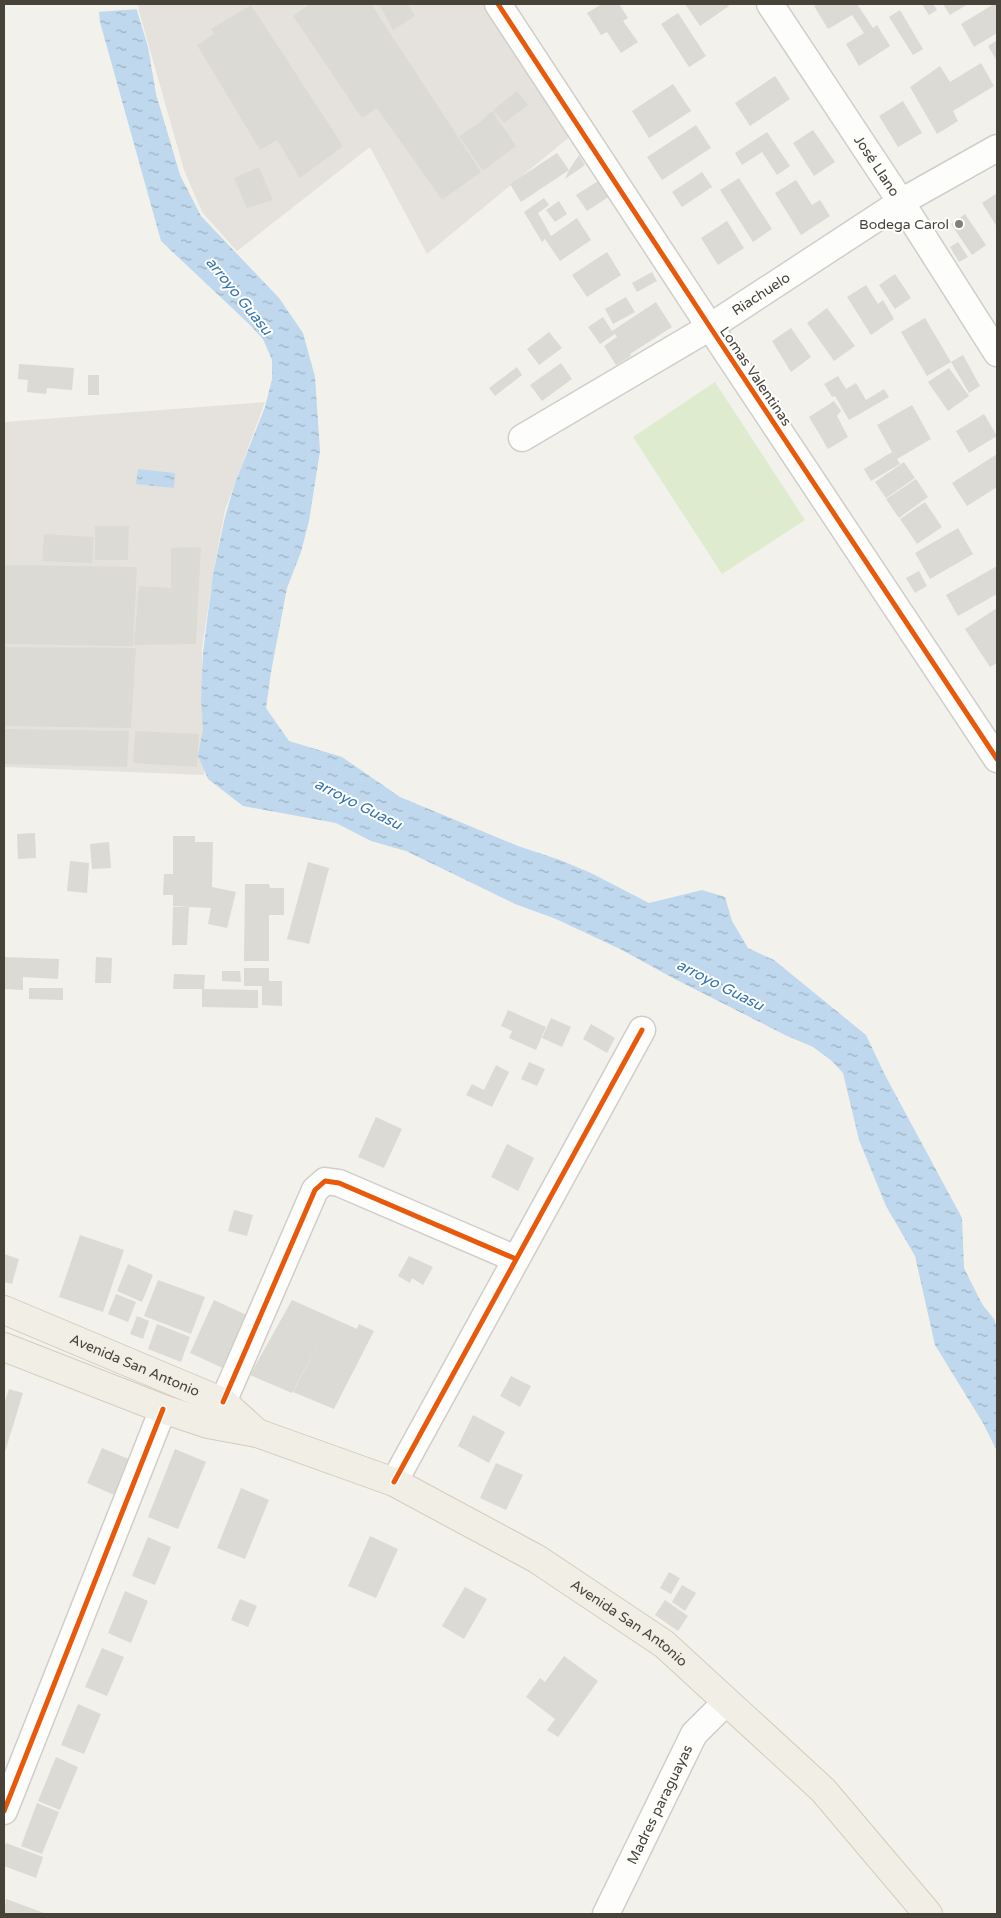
<svg xmlns="http://www.w3.org/2000/svg" width="1001" height="1918" font-family="'Varela Round',sans-serif">
<style>
.industrial{fill:#e5e2dd}
.park{fill:#deebce}
.water{fill:url(#water-ripples)}
.pier{fill:#f2f1ec}
.building{fill:#dbdad5}
.lines{fill:none;stroke-linecap:round;stroke-linejoin:round}
.minor-casing{stroke:#d0ceca;stroke-width:29}
.primary-casing{stroke:#d3cdba;stroke-width:30}
.minor{stroke:#fdfdfc;stroke-width:26}
.primary{stroke:#f1eee5;stroke-width:28}
.cycleway-casing{stroke:#fff;stroke-width:8}
.cycleway{stroke:#e8590c;stroke-width:5}
.poi-dot{fill:#848077;stroke:#fff;stroke-width:2}
.labels{text-anchor:middle;stroke-width:4;stroke-linejoin:round;paint-order:stroke}
.street-label{font-size:14px;fill:#484338;stroke:#fff}
.poi-label{font-size:14px;fill:#484338;stroke:#fff;text-anchor:end}
.water-label{font-size:15px;font-style:italic;fill:#3575b0;stroke:#fff}
</style>
<defs>
<pattern id="water-ripples" width="26" height="14" patternUnits="userSpaceOnUse" patternTransform="scale(1.25)"><rect width="26" height="14" fill="#bfd8ed"/><path d="M2 4q2-2 4 0t4 0M15 11q2-2 4 0t4 0" fill="none" stroke="#9db1c1"/></pattern>
</defs>
<rect width="100%" height="100%" fill="#f2f1ec"/>
<!-- industrial -->
<path class="industrial" d="M137,4H498L584,125L427,254L370,147L237,251L202,212L184,170Z
M265,402L225,510L213,574L202,649L204,775L4,767V422Z"/>
<!-- park -->
<path class="park" d="M715,382L805,520L722,574L633,437Z"/>
<!-- water -->
<path class="water" d="M98,4H135L148,47L156,94L180,175L201,216L279,298L303,333L315,377L320,451L309,521L301,552L287,588L271,672L266,708L289,741L342,757L400,797L518,846L560,860L591,873L649,903L702,890L725,897L732,921L748,948L774,960L866,1035L885,1075L962,1218L964,1268L982,1304L994,1319L997,1328V1451L983,1423L935,1345L915,1256L886,1206L859,1140L843,1073L832,1061L813,1047L785,1035L671,977L620,949L556,919L515,904L406,851L371,841L336,823L243,806L208,779L198,756L203,729L201,697L203,653L213,574L225,517L235,483L265,407L272,379V360L263,339L248,323L161,241L100,22Z
M138,469L175,473L174,488L136,484Z"/>
<!-- pier -->
<path class="pier" d="M95,4H138L139,9L97,12Z"/>
<!-- building -->
<path class="building" d="M310,4H371L481,172L442,200L377,108L362,118L293,16Z
M379,4H408L415,16L393,30Z
M602,4H619L628,18L623,21L638,42L621,53L607,32L601,35L587,13Z
M685,4H728L729,6L700,26Z
M817,4H857L873,28L877,25L890,46L859,66L846,44L864,33L852,15L828,29L814,6Z
M922,4H933L937,10L929,15Z
M943,4H968L950,15Z
M994,4H997V33L974,47L961,24Z
M251,5L343,146L300,178L277,140L260,150L197,45L214,34L211,29Z
M900,10L923,49L913,55L889,17Z
M678,13L706,56L689,67L661,24Z
M997,40V61L988,46Z
M981,63L994,86L953,111L958,121L937,134L910,87L940,66L950,82Z
M775,76L790,99L750,126L735,103Z
M673,84L691,111L649,138L632,111Z
M517,91L528,105L504,123L493,110Z
M903,101L922,133L898,147L879,116Z
M492,111L516,146L483,171L459,136L479,123Z
M696,125L711,148L662,180L647,157Z
M813,130L835,162L814,176L793,143Z
M767,132L790,166L777,175L762,152L742,165L735,153Z
M557,153L569,170L521,202L510,184Z
M579,155L585,165L565,179L569,170Z
M259,167L273,200L247,208L234,178Z
M702,172L712,187L682,207L672,192Z
M603,178L613,194L587,211L576,195Z
M739,178L772,229L753,242L720,190Z
M796,180L812,205L820,200L830,216L801,235L775,193Z
M997,193V227L982,203Z
M544,198L549,205L538,213L551,236L577,218L591,240L560,261L545,239L542,242L524,212Z
M559,201L567,214L555,222L546,210Z
M965,214L986,245L972,255L951,224Z
M727,221L744,248L718,265L701,238Z
M958,242L968,257L959,262L950,247Z
M607,252L621,275L587,297L572,275Z
M652,272L657,281L637,292L632,283Z
M895,274L911,298L895,309L879,285Z
M866,285L878,304L883,300L894,319L871,335L847,297Z
M626,297L635,312L613,324L605,309Z
M656,302L672,327L630,354L631,356L616,365L604,346L617,337L615,334L600,344L588,327L603,317L612,331Z
M827,308L855,346L834,361L807,323Z
M925,318L951,362L927,376L901,332Z
M791,328L811,357L791,372L772,341Z
M549,332L562,348L539,365L527,349Z
M963,355L980,386L969,393L951,362Z
M561,363L572,379L542,401L530,385Z
M19,364L74,368L72,390L47,388L46,394L27,392L28,380L18,379Z
M517,367L522,375L495,396L489,388Z
M949,368L969,396L948,411L928,382Z
M88,375H99V395H88Z
M838,376L846,389L856,383L866,400L884,389L889,397L849,420L835,396L832,397L824,384Z
M834,401L841,411L837,416L848,437L828,449L809,417Z
M912,405L931,439L897,459L900,464L871,481L864,469L892,452L877,425Z
M984,414L997,436L969,453L956,431Z
M997,454V487L967,506L952,483Z
M904,462L915,478L886,498L875,482Z
M916,479L928,497L899,518L886,499Z
M925,502L942,527L917,544L900,519Z
M95,526H129L128,560H95Z
M958,528L973,554L930,579L915,553Z
M44,534L94,537L92,563L42,561Z
M201,547L196,644L134,645L139,586L171,588V548Z
M4,565L137,567L133,646L4,644Z
M997,566V594L958,616L946,595Z
M919,571L927,586L915,593L906,578Z
M997,608V663L990,667L965,629Z
M4,647L136,648L131,728L4,726Z
M4,729L129,731L127,767L4,764Z
M135,731L199,734L197,767L133,763Z
M35,833L36,858L18,859L17,834Z
M173,836H195V842H213L212,887L236,892L227,928L208,924L211,908L173,906V895H163L164,874H173Z
M109,842L111,868L92,869L90,844Z
M70,861L89,863L87,893L67,891Z
M308,862L329,868L309,944L287,939Z
M245,884H269L270,888H284V915H269V961H244Z
M173,907H189L187,945H172Z
M4,957L59,959L58,979L23,977V990L4,989Z
M96,957L112,958L111,983H95Z
M244,968H269V981H282V1006L262,1005V986H244Z
M222,971H240L241,982L222,981Z
M174,974L205,975L204,989L258,990V1008L202,1007V989H173Z
M29,988H63V1000L29,999Z
M508,1010L546,1027L536,1050L509,1038L512,1031L501,1026Z
M551,1018L571,1027L562,1047L542,1038Z
M591,1024L615,1038L607,1053L583,1039Z
M529,1062L545,1069L537,1086L521,1079Z
M496,1065L509,1072L492,1107L466,1095L472,1084L484,1090Z
M376,1117L402,1129L384,1168L358,1157Z
M507,1144L534,1158L518,1191L491,1177Z
M234,1210L253,1215L247,1236L228,1231Z
M80,1235L124,1250L103,1312L59,1297Z
M4,1254L19,1259L12,1284L4,1282Z
M409,1256L433,1267L423,1285L412,1278L410,1283L398,1276Z
M128,1264L153,1275L142,1302L117,1291Z
M158,1280L205,1297L191,1334L144,1316Z
M116,1294L136,1302L128,1322L108,1314Z
M214,1300L251,1317L227,1370L190,1353Z
M292,1300L357,1329L359,1324L374,1331L334,1409L293,1392L326,1328L292,1393L250,1375Z
M137,1316L149,1321L143,1339L130,1334Z
M157,1324L190,1337L181,1362L148,1349Z
M511,1376L531,1386L520,1407L500,1396Z
M9,1389L23,1393L4,1455V1405Z
M473,1415L505,1432L489,1463L458,1446Z
M102,1448L136,1462L121,1498L87,1483Z
M175,1449L206,1462L178,1529L148,1517Z
M496,1463L523,1475L506,1510L480,1498Z
M241,1488L269,1500L245,1559L217,1548Z
M370,1536L398,1549L376,1598L348,1586Z
M148,1537L171,1547L155,1585L132,1576Z
M669,1572L680,1578L671,1594L660,1588Z
M682,1585L696,1593L685,1611L672,1602Z
M465,1587L487,1599L464,1639L442,1626Z
M125,1591L148,1601L131,1643L108,1633Z
M240,1599L257,1606L248,1627L231,1620Z
M665,1600L688,1616L678,1631L655,1615Z
M102,1648L124,1657L107,1696L85,1687Z
M564,1656L598,1681L558,1737L547,1730L555,1719L526,1697L540,1678L545,1682Z
M78,1704L101,1714L84,1754L61,1745Z
M56,1757L78,1767L60,1810L38,1801Z
M37,1803L59,1812L42,1854L21,1846Z
M6,1843L43,1857L36,1878L4,1866V1848Z
M6,1899L47,1914H4Z"/>
<g class="lines">
<defs>
<g id="minor">
<path d="M498,4L710,327L997,759"/>
<path id="s1" d="M770,4L901,202L997,353"/>
<path id="s2" d="M522,438L710,327L901,202L997,148"/>
<path d="M223,1402L315,1190L325,1181L339,1183L516,1259"/>
<path d="M394,1482L642,1030"/>
<path d="M4,1811L163,1409"/>
<path id="s3" d="M606,1914L694,1734L726,1702"/>
</g>
<g id="primary">
<path id="s4" d="M4,1310L223,1402L257,1433"/>
<path id="s5" d="M4,1347L163,1409L208,1424L257,1433L394,1482L537,1559L664,1644L823,1790L928,1914"/>
</g>
</defs>
<!-- minor casing -->
<use href="#minor" class="minor-casing"/>
<!-- primary casing -->
<use href="#primary" class="primary-casing"/>
<!-- minor -->
<use href="#minor" class="minor"/>
<!-- primary -->
<use href="#primary" class="primary"/>
<defs>
<path id="cycleway" d="M498,4L710,327L997,759
M223,1402L315,1190L325,1181L339,1183L516,1259
M394,1482L642,1030
M4,1811L163,1409"/>
</defs>
<!-- cycleway casing -->
<use href="#cycleway" class="cycleway-casing"/>
<!-- cycleway -->
<use href="#cycleway" class="cycleway"/>
</g>
<!-- markers -->
<circle class="poi-dot" cx="959" cy="224" r="5"/>
<g class="labels">
<!-- street labels -->
<g class="street-label">
<text dy="5" stroke="none"><textPath href="#s1" startOffset="194">José Llano</textPath></text>
<text dy="5" stroke="none"><textPath href="#s2" startOffset="279">Riachuelo</textPath></text>
<text transform="translate(756 376) rotate(56)" y="5">Lomas Valentinas</text>
<text dy="5" stroke="none"><textPath href="#s4" startOffset="142">Avenida San Antonio</textPath></text>
<text dy="5" stroke="none"><textPath href="#s5" startOffset="688">Avenida San Antonio</textPath></text>
<text dy="5" stroke="none"><textPath href="#s3" startOffset="122">Madres paraguayas</textPath></text>
</g>
<!-- poi labels -->
<g class="poi-label">
<text x="949" y="229">Bodega Carol</text>
</g>
<!-- water labels -->
<g class="water-label">
<text transform="translate(239 296) rotate(51)" y="5">arroyo Guasu</text>
<text transform="translate(358 804) rotate(27)" y="5">arroyo Guasu</text>
<text transform="translate(720 985) rotate(27)" y="5">arroyo Guasu</text>
</g>
</g>
<!-- border -->
<rect width="1001" height="1918" fill="none" stroke="#484338" stroke-width="10"/>
</svg>
